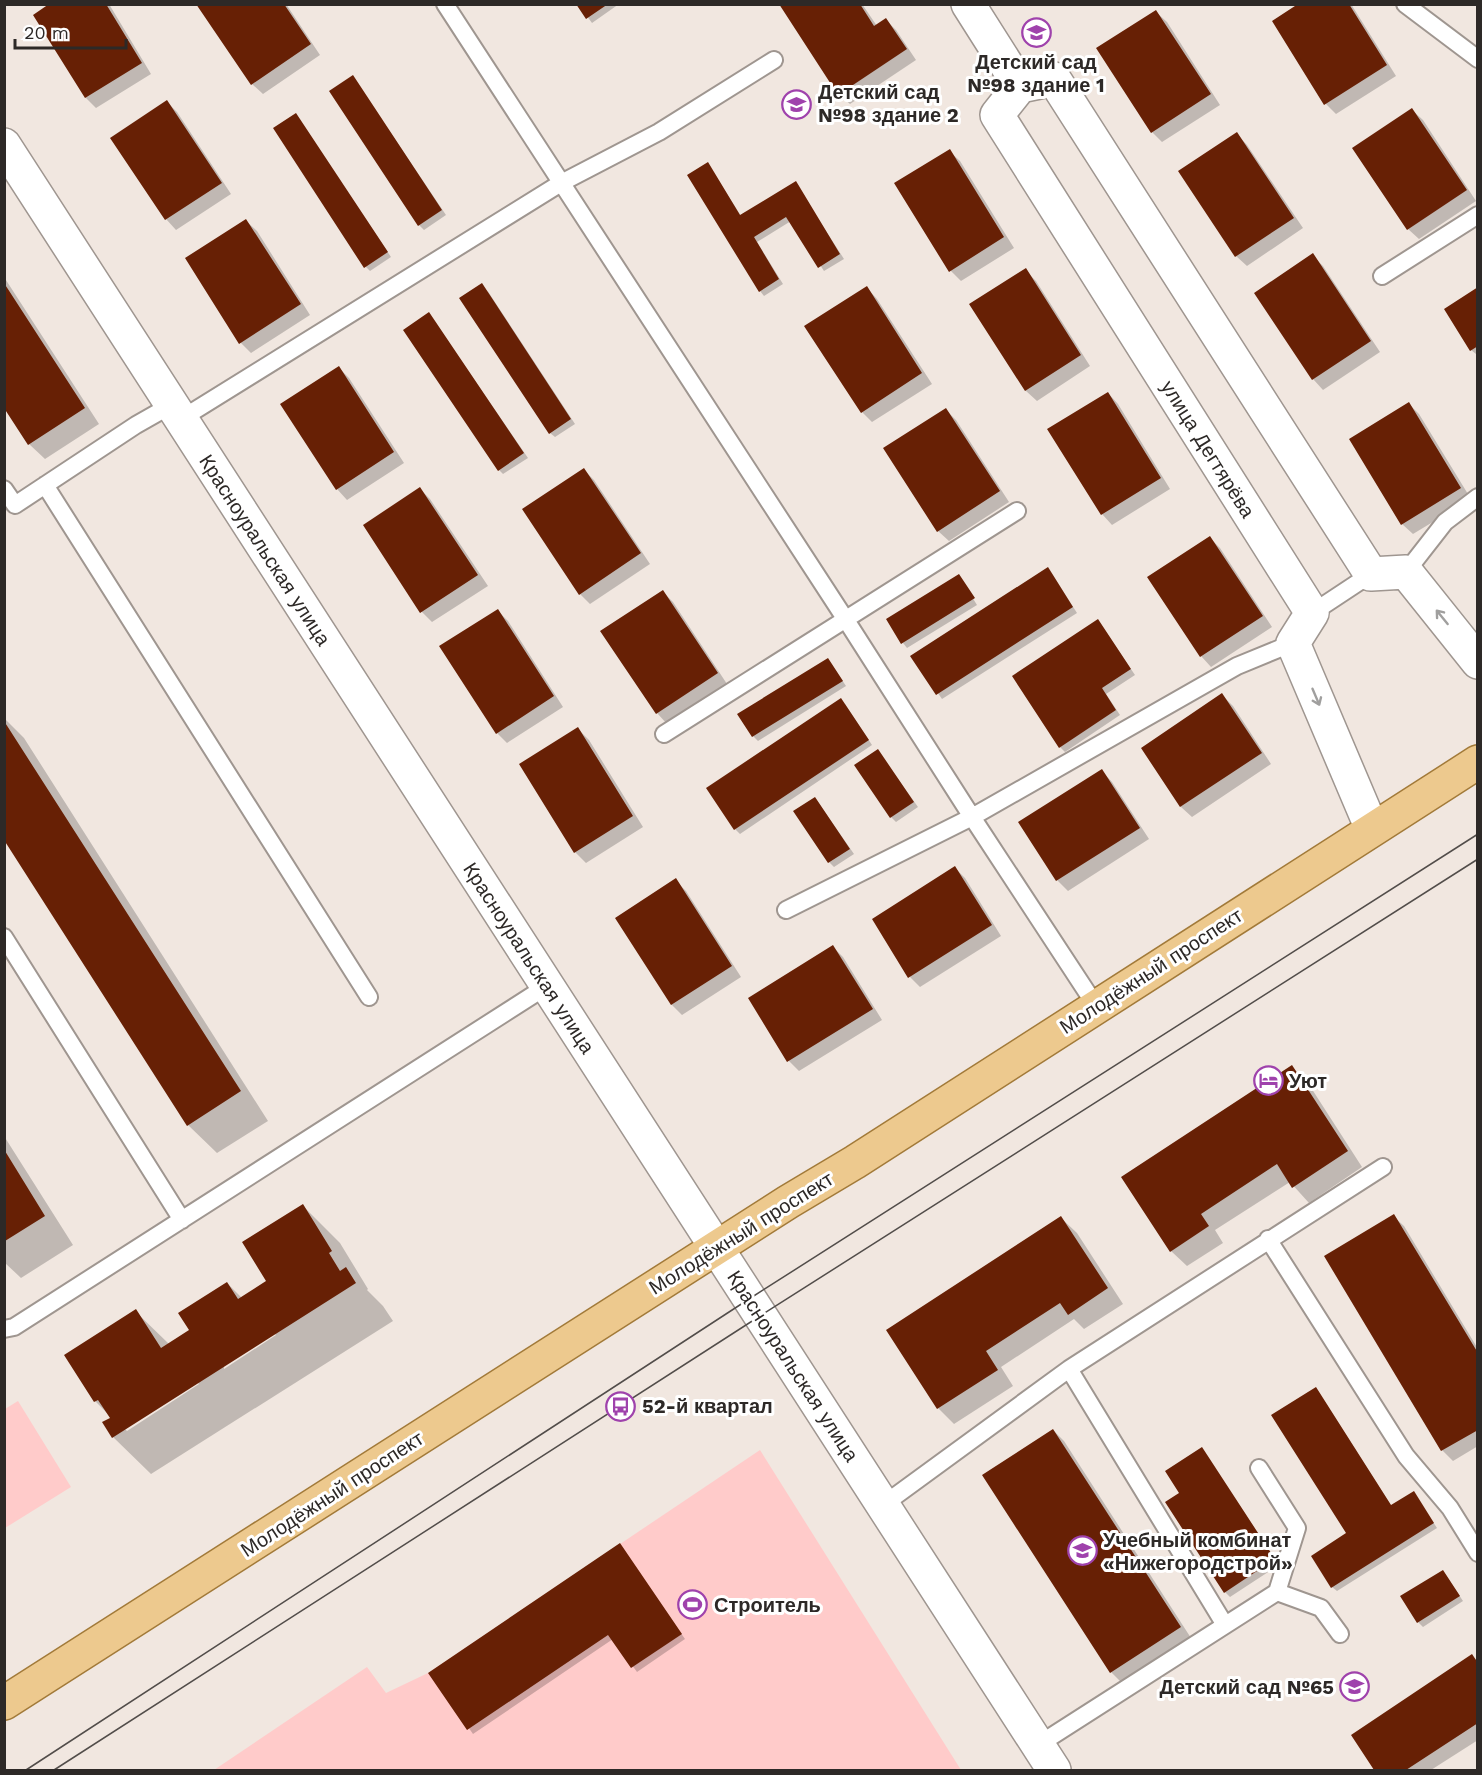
<svg xmlns="http://www.w3.org/2000/svg" width="1482" height="1775" font-family="'Work Sans',sans-serif">
<style>
.green{fill:#ffcbca}
.shadow{fill:#0003;fill-rule:evenodd}
.building{fill:#672005}
.lines{fill:none;stroke-linecap:round;stroke-linejoin:round}
.lane-casing{stroke:#9f9690;stroke-width:20}
.street-casing{stroke:#9f9690;stroke-width:36}
.primary-casing{stroke:#a27a39;stroke-width:36}
.lane{stroke:#fff;stroke-width:16}
.street{stroke:#fff;stroke-width:33}
.primary{stroke:#edc98e;stroke-width:33}
.tram{stroke:#524d4a;stroke-width:1.5}
.oneway{stroke:#a09f9e}
.labels{text-anchor:middle;stroke-width:6;stroke-linejoin:round;paint-order:stroke}
.poi-label{font-size:20px;font-weight:bold;fill:#2d2927;stroke:#fff;text-anchor:start}
.street-label{font-size:20px;fill:#2d2927;stroke:#fff}
</style>
<rect width="100%" height="100%" fill="#f1e7e0"/>
<!-- green -->
<path class="green" d="M18,1401L71,1487L5,1528V1409Z
M760,1450L961,1770H214L367,1667L386,1693L428,1673Z"/>
<!-- shadow -->
<path class="shadow" d="M52,4H109L151,74L96,108L86,98L35,15Z
M198,4H286L320,55L263,94L252,84Z
M578,4H619L592,23Z
M781,4H862L877,26L886,20L896,30L916,60L850,104L839,94Z
M1301,4H1351L1396,76L1336,114L1326,104Z
M1156,12L1167,22L1220,105L1162,142L1152,132Z
M353,77L446,215L424,230L419,225Z
M167,102L177,112L231,194L176,230L166,219L112,138Z
M1412,110L1423,120L1476,201L1419,239L1408,229Z
M296,115L391,257L370,271L366,267Z
M1237,134L1247,145L1303,228L1247,266L1236,256Z
M949,151L960,161L1014,248L961,281L951,271Z
M708,164L741,216L795,183L844,259L824,271L791,221L757,242L783,284L764,296L760,291Z
M246,221L257,231L310,315L251,353L241,343Z
M1312,255L1323,266L1380,352L1323,390L1313,379Z
M1025,270L1036,281L1090,366L1037,401L1026,391L971,305Z
M4,277L99,424L45,459L29,444L4,406Z
M867,288L877,299L932,384L872,422L862,412Z
M1478,289V353L1476,354L1471,350Z
M487,290L575,424L555,437L550,433Z
M429,314L528,458L503,474L499,470Z
M339,368L349,378L404,463L347,500L337,489L282,404Z
M1108,393L1118,404L1170,489L1112,525L1102,514L1050,429Z
M1409,404L1419,414L1471,499L1413,534L1402,524Z
M946,410L956,420L1009,502L949,541L938,531Z
M584,470L594,480L650,564L590,604L580,594Z
M420,489L430,499L488,586L432,622L422,612L365,526Z
M1210,538L1220,548L1272,627L1211,667L1201,656L1150,577Z
M1052,574L1077,613L942,699L912,656Z
M961,579L977,605L907,648L903,643Z
M662,591L673,602L727,684L667,724L657,713Z
M498,611L508,621L563,707L507,743L497,733Z
M1102,626L1135,675L1106,694L1120,715L1065,752L1060,747Z
M828,659L846,686L758,741L753,736Z
M1222,695L1233,706L1271,764L1192,817L1181,807L1143,748Z
M845,704L872,745L740,834L735,829Z
M4,718L24,738L268,1121L217,1153L188,1125L4,837Z
M578,729L589,740L643,827L586,863L575,852Z
M878,751L918,807L896,822L891,817Z
M1102,771L1112,782L1149,839L1068,891L1057,880L1020,822Z
M815,798L854,854L834,867L829,862Z
M955,868L965,878L1001,936L920,987L910,977Z
M675,880L686,891L741,977L682,1015L672,1005L617,919Z
M833,947L843,957L882,1020L799,1071L789,1061Z
M1292,1067L1308,1083L1362,1167L1309,1203L1290,1182L1215,1230L1223,1243L1187,1266L1171,1251Z
M4,1136L73,1245L21,1278L4,1262Z
M302,1205L340,1243L368,1289L367,1290L383,1306L393,1321L151,1474L113,1437L112,1418L95,1401L135,1311L169,1344L191,1331L227,1283L242,1298L268,1281ZM274,1333L276,1335L224,1369V1365ZM197,1382L199,1384L127,1431L124,1428Z
M1393,1216L1404,1226L1478,1349V1446L1453,1461L1442,1450L1326,1257Z
M1061,1218L1077,1233L1123,1304L1084,1329L1074,1319L1001,1367L1013,1386L954,1424L938,1408Z
M1316,1388L1392,1507L1414,1493L1437,1528L1337,1591L1332,1587L1348,1534Z
M1053,1430L1064,1441L1191,1638L1122,1683L1111,1672L984,1475Z
M1202,1449L1279,1565L1230,1597L1225,1592L1181,1494Z
M620,1545L685,1639L637,1672L613,1639L473,1734L430,1673Z
M1443,1571L1463,1601L1423,1627L1418,1622Z
M1472,1656L1478,1662V1740L1431,1770H1376L1353,1736Z"/>
<!-- building -->
<path class="building" d="M49,4H106L142,63L85,98L33,15Z
M196,4H284L311,44L251,85Z
M576,4H608L586,19Z
M779,4H860L874,26L886,18L907,49L838,95Z
M1298,4H1349L1387,65L1324,105L1272,21Z
M1156,10L1211,94L1151,133L1096,48Z
M353,75L442,210L418,226L329,91Z
M167,100L222,183L165,220L110,138Z
M1412,108L1467,190L1407,230L1352,148Z
M296,113L388,252L364,268L273,128Z
M1237,132L1294,218L1235,257L1178,171Z
M950,149L1004,237L949,272L894,183Z
M708,162L740,215L796,181L840,254L818,268L786,217L754,237L779,279L759,292L687,175Z
M246,219L301,304L239,344L185,258Z
M1313,253L1371,341L1312,380L1254,293Z
M1026,268L1081,355L1025,391L969,304Z
M4,283L85,408L28,445L4,408Z
M482,283L571,419L549,434L459,298Z
M867,286L922,373L861,413L804,326Z
M1478,287V346L1470,351L1444,309Z
M429,312L524,453L498,471L403,330Z
M339,366L394,452L336,490L280,404Z
M1108,392L1161,478L1101,515L1047,429Z
M1409,402L1461,488L1401,525L1349,439Z
M946,408L1000,491L937,532L883,448Z
M584,468L641,553L579,595L522,509Z
M420,487L478,575L420,613L363,525Z
M1210,536L1263,616L1200,657L1147,577Z
M1048,567L1073,607L936,695L910,656Z
M959,574L975,598L901,644L886,619Z
M663,590L718,673L656,714L600,631Z
M498,609L554,696L496,734L439,646Z
M1098,619L1131,669L1102,688L1116,710L1059,748L1012,676Z
M828,658L843,681L752,737L737,714Z
M1222,693L1262,753L1180,807L1141,748Z
M841,698L869,740L734,830L706,788Z
M4,721L241,1091L187,1126L4,840Z
M578,727L633,816L574,853L519,764Z
M878,749L914,802L890,818L854,765Z
M1102,769L1140,828L1056,881L1018,822Z
M815,797L850,849L828,863L793,811Z
M955,866L992,925L908,978L872,919Z
M676,878L732,966L671,1005L615,918Z
M833,945L873,1009L787,1062L748,998Z
M1292,1065L1348,1151L1292,1188L1277,1164L1201,1214L1209,1226L1170,1252L1121,1177Z
M5,1151L45,1216L5,1241Z
M303,1204L332,1251L329,1253L340,1271L346,1267L356,1283L112,1438L102,1422L110,1418L98,1400L94,1402L64,1355L136,1309L161,1348L189,1330L178,1313L227,1282L238,1299L266,1281L242,1242Z
M1394,1214L1478,1353V1430L1441,1451L1324,1256Z
M1061,1216L1108,1288L1068,1315L1060,1303L986,1351L998,1370L937,1409L886,1330Z
M1316,1387L1391,1505L1414,1491L1434,1523L1331,1588L1311,1556L1346,1533L1271,1415Z
M1053,1429L1181,1627L1110,1673L982,1475Z
M1202,1447L1275,1559L1224,1593L1165,1502L1179,1493L1165,1471Z
M620,1543L682,1634L631,1668L608,1635L467,1730L428,1673Z
M1443,1570L1460,1596L1417,1623L1400,1596Z
M1472,1654L1478,1663V1723L1406,1770H1374L1351,1735Z"/>
<g class="lines">
<defs>
<path id="lane" d="M445,4L846,620L972,817L1096,1006
M1405,4L1478,59
M1382,276L1478,215
M181,419L561,183L659,132L774,60
M45,485L369,997
M4,489L15,505L136,425L173,404
M1406,572L1445,522L1478,497
M1312,613L1371,574
M664,734L1017,511
M786,910L972,817L1237,666L1293,643
M4,937L182,1220
M1268,1239L1406,1456L1450,1508L1478,1553
M4,1329L14,1327L547,986
M1069,1369L1225,1625
M1259,1468L1297,1528L1277,1592
M883,1505L1069,1369L1383,1167
M1038,1745L1277,1592L1321,1608L1340,1634"/>
<path id="street" d="M968,4L1020,86L1054,79L1371,574L1406,572L1478,662
M1020,86L997,115L1312,613L1293,643L1372,829
M4,145L1054,1770"/>
<path id="primary" d="M4,1703L788,1202L855,1162L1478,762"/>
</defs>
<!-- lane casing -->
<use href="#lane" class="lane-casing"/>
<!-- street casing -->
<use href="#street" class="street-casing"/>
<!-- primary casing -->
<use href="#primary" class="primary-casing"/>
<!-- lane -->
<use href="#lane" class="lane"/>
<!-- street -->
<use href="#street" class="street"/>
<!-- primary -->
<use href="#primary" class="primary"/>
<!-- tram -->
<path class="tram" d="M26,1770L749,1299L1478,834
M54,1770L760,1316L1478,859"/>
</g>
<!-- one-way arrows -->
<defs><path id="oneway-shaft" d="M-6 0H5M1.5-3L5.5 0L1.5 3" fill="none" stroke-width="1.6" stroke-linecap="round" stroke-linejoin="round" transform="scale(1.5)"/></defs>
<g class="oneway">
<use href="#oneway-shaft" transform="translate(1442 617) rotate(-129)"/>
<use href="#oneway-shaft" transform="translate(1316 697) rotate(67)"/>
</g>
<!-- icons -->
<defs>
<symbol id="school-ring" viewBox="-11 -11 22 22"><circle r="9.5" fill="#fff" stroke="#9f42ac" stroke-width="1.5"/><path d="M0-5L7-2L0 1L-7-2ZM-4 1L0 2.5L4 1V4Q0 6-4 4Z" fill="#9f42ac"/></symbol>
<symbol id="hotel-ring" viewBox="-11 -11 22 22"><circle r="9.5" fill="#fff" stroke="#9f42ac" stroke-width="1.5"/><path d="M-6-4.5h1.5V1H6V5H4.5V3h-9V5H-6ZM-4 0a1.8 1.8 0 1 1 3.6 0ZM.5 0V-2.5h3Q6-2.5 6 0Z" fill="#9f42ac"/></symbol>
<symbol id="bus-ring" viewBox="-11 -11 22 22"><circle r="9.5" fill="#fff" stroke="#9f42ac" stroke-width="1.5"/><path d="M-5-6H5V4H4V6H2V4H-2V6H-4V4H-5ZM-3.5-4V0h7V-4ZM-3.5 1.2v1.5H-2V1.2ZM2 1.2v1.5H3.5V1.2Z" fill="#9f42ac"/></symbol>
<symbol id="university-ring" viewBox="-11 -11 22 22"><circle r="9.5" fill="#fff" stroke="#9f42ac" stroke-width="1.5"/><path d="M0-5L7-2L0 1L-7-2ZM-4 1L0 2.5L4 1V4Q0 6-4 4Z" fill="#9f42ac"/></symbol>
<symbol id="stadium-ring" viewBox="-11 -11 22 22"><circle r="9.5" fill="#fff" stroke="#9f42ac" stroke-width="1.5"/><path d="M0-5a6.5 5 0 1 0 0 10a6.5 5 0 1 0 0-10ZM-3.5-1.8h7v3.6h-7Z" fill="#9f42ac"/></symbol>
</defs>
<g fill-rule="evenodd">
<use href="#school-ring" x="1020" y="16" width="33" height="33"/>
<use href="#school-ring" x="780" y="88" width="33" height="33"/>
<use href="#hotel-ring" x="1252" y="1064" width="33" height="33"/>
<use href="#bus-ring" x="604" y="1390" width="33" height="33"/>
<use href="#university-ring" x="1066" y="1534" width="33" height="33"/>
<use href="#stadium-ring" x="676" y="1588" width="33" height="33"/>
<use href="#school-ring" x="1338" y="1670" width="33" height="33"/>
</g>
<g class="labels">
<!-- poi labels -->
<g class="poi-label">
<text x="1036" y="69" text-anchor="middle">Детский сад<tspan x="1036" dy="23">№98 здание 1</tspan></text>
<text x="818" y="99">Детский сад<tspan x="818" dy="23">№98 здание 2</tspan></text>
<text x="1289" y="1088">Уют</text>
<text x="642" y="1413">52-й квартал</text>
<text x="1103" y="1547">Учебный комбинат<tspan x="1103" dy="23">«Нижегородстрой»</tspan></text>
<text x="714" y="1612">Строитель</text>
<text x="1334" y="1694" text-anchor="end">Детский сад №65</text>
</g>
<!-- street labels -->
<g class="street-label">
<text transform="translate(1208 449) rotate(58)" y="7">улица Дегтярёва</text>
<text transform="translate(265 550) rotate(57)" y="7">Красноуральская улица</text>
<text transform="translate(529 958) rotate(57)" y="7">Красноуральская улица</text>
<text transform="translate(1151 971) rotate(-33)" y="7">Молодёжный проспект</text>
<text transform="translate(741 1233) rotate(-32)" y="7">Молодёжный проспект</text>
<text transform="translate(793 1366) rotate(57)" y="7">Красноуральская улица</text>
<text transform="translate(332 1494) rotate(-33)" y="7">Молодёжный проспект</text>
</g>
</g>
<!-- border -->
<rect width="1482" height="1775" fill="none" stroke="#2d2927" stroke-width="12"/>
<!-- scale -->
<path d="M15 39v9h111v-9" fill="none" stroke="#2d2927" stroke-width="3"/>
<text x="24" y="39" font-size="18" fill="#2d2927" stroke="#ffffff" stroke-width="4.5" paint-order="stroke">20 m</text>
</svg>
